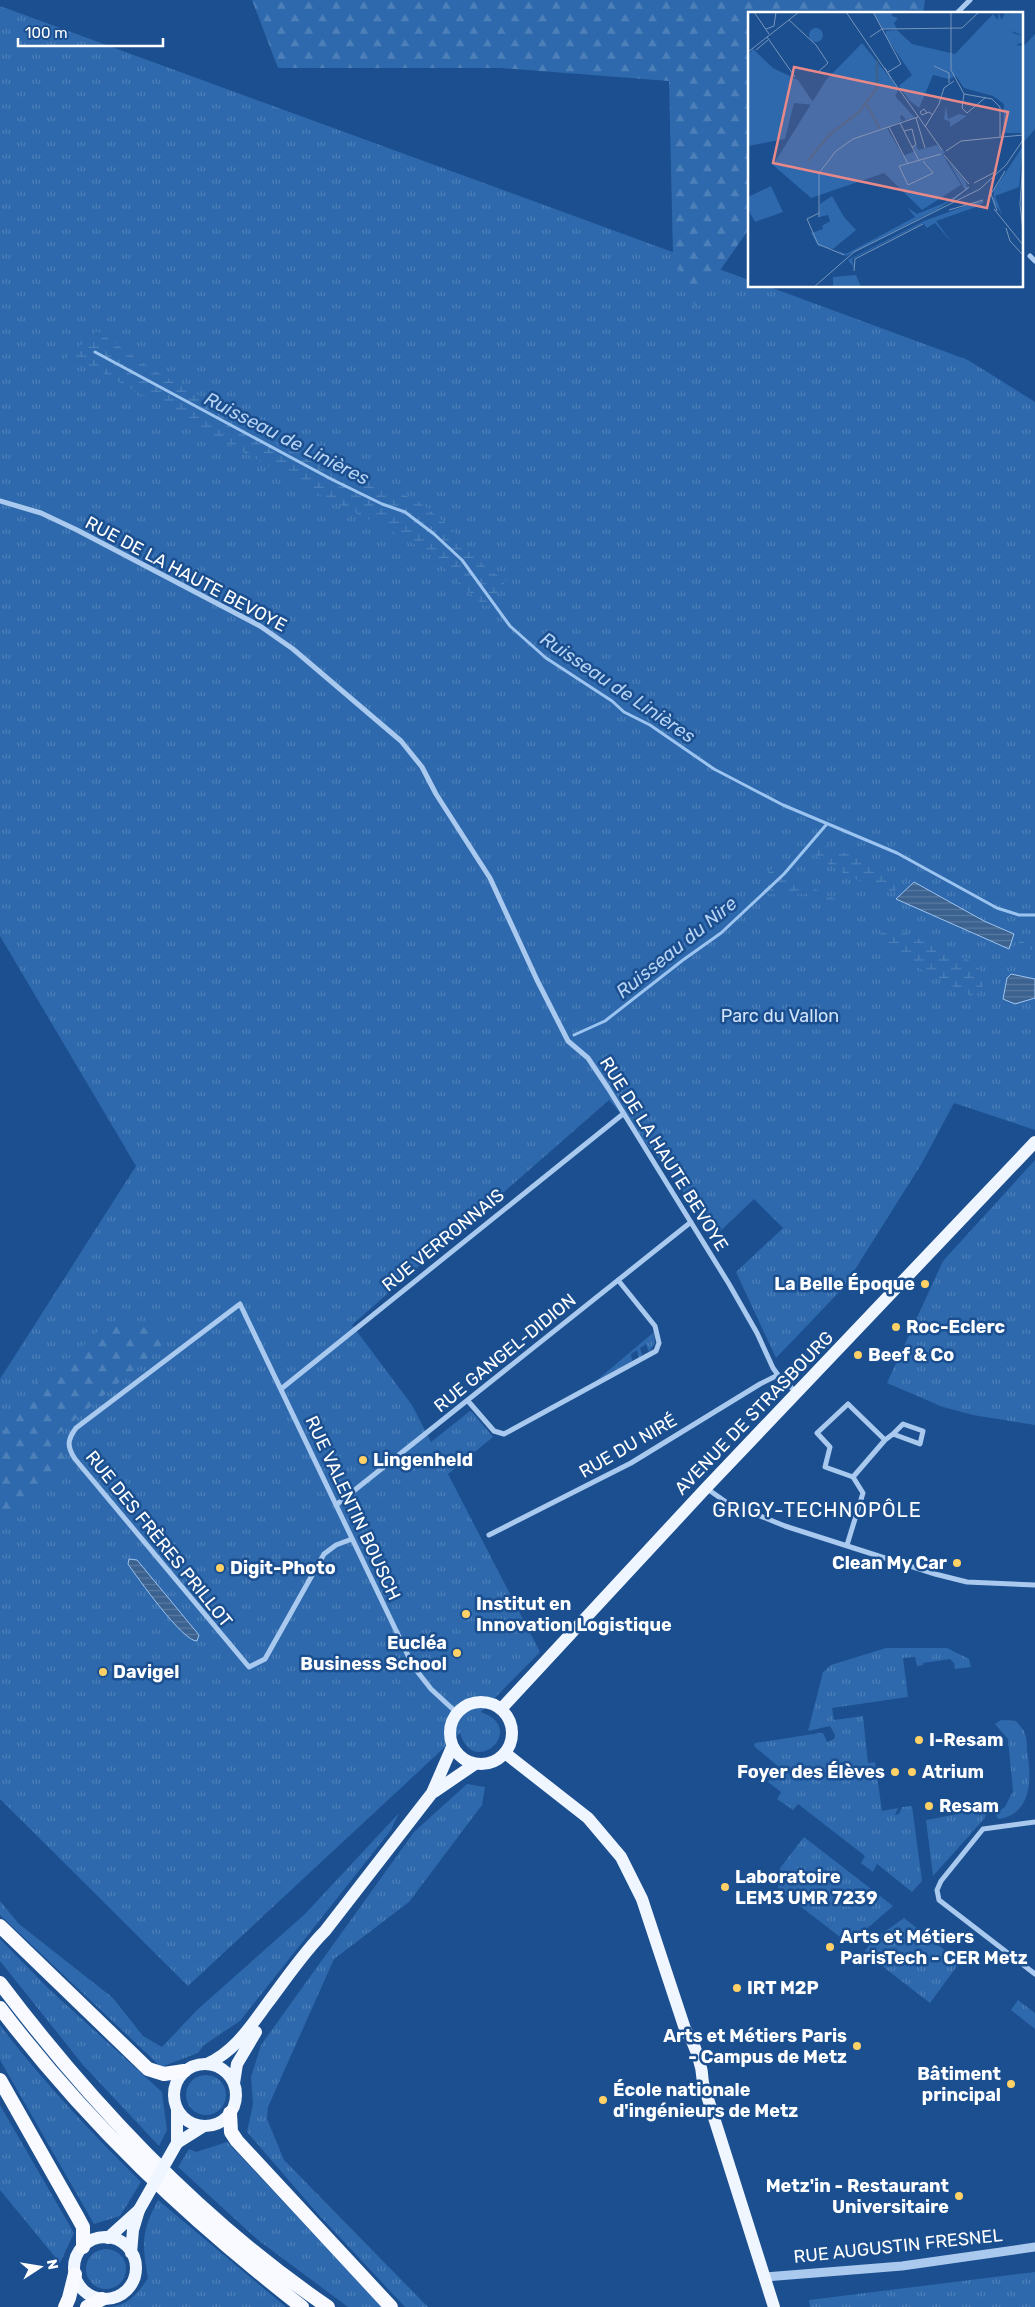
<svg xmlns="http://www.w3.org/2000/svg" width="1035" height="2307" font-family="Rubik,sans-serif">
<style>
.grass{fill:url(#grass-tufts)}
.forest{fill:url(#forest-firs)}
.wetland{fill:url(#wetland-marsh)}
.pitch{fill:#2e69ad}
.water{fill:url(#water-rules);stroke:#9cc4f0}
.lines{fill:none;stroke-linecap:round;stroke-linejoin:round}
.stream{stroke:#9cc4f0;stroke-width:3}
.minor{stroke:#a9c9ee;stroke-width:5}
.tertiary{stroke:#a9c9ee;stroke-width:9}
.primary{stroke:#f0f6ff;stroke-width:12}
.trunk{stroke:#f8faff;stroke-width:14}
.primary-bridge{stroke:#f0f6ff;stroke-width:12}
.poi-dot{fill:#ffd166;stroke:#1b4f8f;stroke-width:2}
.labels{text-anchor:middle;stroke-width:5;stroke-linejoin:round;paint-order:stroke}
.street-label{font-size:18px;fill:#fff;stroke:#1b4f8f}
.park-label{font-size:18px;fill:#cfe3fa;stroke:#1b4f8f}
.poi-label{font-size:18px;font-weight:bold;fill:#fff;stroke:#1b4f8f;text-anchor:start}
.water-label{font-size:19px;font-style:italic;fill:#b5d3f5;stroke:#1b4f8f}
.quarter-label{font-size:20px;letter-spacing:1px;fill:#fff;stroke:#1b4f8f}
.inset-river{fill:none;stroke:#3c6290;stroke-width:2.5}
.inset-road{fill:none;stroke:#7695bc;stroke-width:1}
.view{fill:#e88989;fill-opacity:0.15;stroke:#e88989;stroke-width:2.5}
.inset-edge{fill:none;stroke:#fff;stroke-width:2.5}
</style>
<defs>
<pattern id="grass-tufts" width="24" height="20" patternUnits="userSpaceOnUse" patternTransform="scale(1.25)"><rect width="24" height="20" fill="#2e69ad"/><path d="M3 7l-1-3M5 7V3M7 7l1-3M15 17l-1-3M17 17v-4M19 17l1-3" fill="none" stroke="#4d80b9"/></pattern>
<pattern id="forest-firs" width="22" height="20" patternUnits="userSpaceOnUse" patternTransform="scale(1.25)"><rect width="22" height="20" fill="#2e69ad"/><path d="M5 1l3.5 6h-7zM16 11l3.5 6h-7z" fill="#4d80b9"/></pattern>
<pattern id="wetland-marsh" width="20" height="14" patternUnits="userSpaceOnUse" patternTransform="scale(1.25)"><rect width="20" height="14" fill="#2e69ad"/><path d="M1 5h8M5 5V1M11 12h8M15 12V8" fill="none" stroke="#4d80b9"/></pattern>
<pattern id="water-rules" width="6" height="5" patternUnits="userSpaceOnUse" patternTransform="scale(1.25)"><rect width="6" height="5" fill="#3c6290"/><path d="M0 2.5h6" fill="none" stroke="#597aa1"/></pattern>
</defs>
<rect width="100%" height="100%" fill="#1b4f8f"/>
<!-- grass -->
<path class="grass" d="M0,6L749,280V286H767L968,360L1035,402V1130L954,1103L922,1163L844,1287L776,1358L736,1272L783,1228L754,1199L712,1239L671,1173L609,1100L352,1325L412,1405L431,1442L470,1411L473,1413L493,1437L448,1474L540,1652L481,1712C529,1729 473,1779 460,1733L188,1986L0,1799V1379L136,1166L0,936Z
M1035,1160V1425L973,1415L943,1407L887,1383L943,1261Z
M654,1332L655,1343L649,1352L646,1344L640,1348L642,1355L639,1358L637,1350L631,1354L632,1361L596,1381Z
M886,1648H947L969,1659L971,1667L955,1669L954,1663L950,1659L923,1663V1665L917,1666L915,1657L903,1658L908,1697L832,1708L834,1720L863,1716L868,1763L875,1762L882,1811L898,1808L895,1815L899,1814L902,1807L912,1806L922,1881L912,1892L877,1864L873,1872L861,1863L865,1856L798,1804L793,1810L777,1799L781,1792L768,1782L779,1767L754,1746L755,1743L820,1733H823L827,1742L834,1739L835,1735L830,1726L808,1731L823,1672L831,1665Z
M1001,1720L1016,1721C1019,1725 1024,1729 1025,1734C1027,1738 1027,1745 1027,1750C1031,1775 1034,1812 1000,1819L997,1818L996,1813L1005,1807L1013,1791L1008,1739L995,1724Z
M467,1784L485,1787L482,1805L409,1902L334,1959L268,2107L267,2119L284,2160L428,2307H405L317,2213L247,2132L253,2104L251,2077L261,2045L414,1832Z
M973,1811H985L986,1815L984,1819L933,1876L926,1820Z
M399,1813L391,1830L240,2021L204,2045L198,2053L161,2067L0,1915V1901L19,1924L113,1998L143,2036L162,2047L197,2010L305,1914Z
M804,1837L893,1906L849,1944L778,1889L780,1868Z
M904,1918L960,1962L930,2003L864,1952L873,1940Z
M0,1939L49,1989L162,2092L167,2130L159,2146L83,2065L0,1961Z
M1018,2000L1035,2013V2029L1011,2010Z
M0,2025C43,2082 91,2132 141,2182L120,2216L94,2224L0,2060Z
M186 2095a20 20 0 1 1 40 0a20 20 0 1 1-40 0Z
M0,2105L74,2233L60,2263L0,2190Z
M227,2142L383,2307H348L258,2240L178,2167L189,2149L196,2152Z
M158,2200L286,2307H110C129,2305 138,2293 148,2278C142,2243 141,2232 158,2200Z
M86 2269a20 20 0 1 1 40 0a20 20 0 1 1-40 0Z
M1035,2272V2307H810L809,2300Z"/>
<!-- forest -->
<path class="forest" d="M252,0H925L923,14H749V229L695,306L673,255L669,81L501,68H278Z
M107,1322L168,1331L159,1349L53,1438L71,1469L0,1527V1436L29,1388L74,1355Z"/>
<!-- wetland -->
<path class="wetland" d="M97,331L155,371L240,418L318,457L418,501L444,522L489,571L507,580L485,607L426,551L390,530L322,496L105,374L66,358Z
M823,845L853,856L903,881L894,892C865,887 835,870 812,852Z
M781,864L792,877L844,904L831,908L802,894H769L759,890L770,870Z
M890,926L977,964L982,975L983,990L971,996L883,949L878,941L881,933Z
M1021,935L1035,937V949L1017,950Z"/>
<!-- pitch -->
<path class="pitch" d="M1035,34V129L1021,145V49Z"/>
<!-- water -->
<path class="water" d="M914,882L984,921L1014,934L1009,949L896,899Z
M1011,974L1035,979V998L1015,1004L1003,999L1007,978Z
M129,1559L137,1560L199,1635L197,1641C183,1642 137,1577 128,1564Z"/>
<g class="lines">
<!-- stream -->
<path class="stream" d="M95,352L331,479L382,504L405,512L434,534L462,560L510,626L546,658L612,701L624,712L650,725L714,769L783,805L897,853L997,908L1019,915H1035
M574,1035L605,1021L683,960L721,933L784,874L826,825"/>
<!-- minor -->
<path class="minor" d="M956,14L970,0
M1030,256L1035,261
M0,501L41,513L77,530L260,626L293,649L401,741L422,767L436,794L490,878L537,980L568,1041L588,1058L608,1088L729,1284L757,1333L773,1368L778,1375L797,1393
M281,1389L623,1114
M468,1401L494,1431L504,1434L656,1351L659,1343L655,1326L618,1280
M885,1440L893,1434L920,1444L923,1431L903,1424L893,1434
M706,1488L726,1502L785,1526L935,1574L967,1582L1035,1585
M336,1505L691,1222
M489,1535L631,1463L760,1384L778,1375
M352,1539L336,1545L324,1554L265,1659L249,1667L75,1459C67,1447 67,1440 76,1428L240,1304L413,1666L431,1689L457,1713
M847,1545L863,1493L853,1477L825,1467L830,1447L817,1433L848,1404L885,1440L853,1477
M1035,1822L983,1829L941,1881L937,1890L939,1900L1035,1974"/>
<!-- tertiary -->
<path class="tertiary" d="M765,2277L902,2266L1035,2247"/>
<!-- primary -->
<path class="primary" d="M450 1733a31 31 0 1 1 62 0a31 31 0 1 1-62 0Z
M501,1709L706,1488L1035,1142
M505,1753L588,1818L621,1857L642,1899L685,2029C696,2046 702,2063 703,2083L774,2307
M434,1792L475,1764
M207,2064C235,2051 250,2027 267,2004C286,1979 303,1953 325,1931L432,1793L452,1747
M174 2095a31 31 0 1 1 62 0a31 31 0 1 1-62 0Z
M234,2083L237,2064L256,2032
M177,2143V2108
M177,2143L204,2126
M74 2268a31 31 0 1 1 62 0a31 31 0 1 1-62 0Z
M108,2238L139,2210
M131,2253L133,2230L139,2210"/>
<!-- trunk -->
<path class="trunk" d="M0,1926L148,2069L164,2074L184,2071
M0,1983C93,2106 200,2220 328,2307
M0,2008C89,2125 187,2217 302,2307
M0,2080L77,2216L83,2227V2247
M230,2113L231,2132L237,2141L391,2307
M65,2307L69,2298L75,2274
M87,2307L102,2299"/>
<!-- primary-bridge -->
<path class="primary-bridge" d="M139,2210L177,2143"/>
</g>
<!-- markers -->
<g class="poi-dot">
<circle cx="925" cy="1284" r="5"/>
<circle cx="896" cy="1327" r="5"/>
<circle cx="858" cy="1355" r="5"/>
<circle cx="363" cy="1460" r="5"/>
<circle cx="957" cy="1563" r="5"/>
<circle cx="220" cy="1568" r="5"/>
<circle cx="466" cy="1614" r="5"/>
<circle cx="457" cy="1653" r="5"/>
<circle cx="103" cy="1672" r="5"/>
<circle cx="919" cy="1740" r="5"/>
<circle cx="895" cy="1772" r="5"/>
<circle cx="912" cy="1772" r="5"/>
<circle cx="929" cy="1806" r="5"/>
<circle cx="725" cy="1887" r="5"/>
<circle cx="830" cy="1947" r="5"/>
<circle cx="737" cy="1988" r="5"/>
<circle cx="857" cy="2046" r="5"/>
<circle cx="1011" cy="2084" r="5"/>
<circle cx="603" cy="2100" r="5"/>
<circle cx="959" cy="2196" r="5"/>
</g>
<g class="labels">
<!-- street labels -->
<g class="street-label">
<text transform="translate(186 574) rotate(28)" y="6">RUE DE LA HAUTE BEVOYE</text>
<text transform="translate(664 1154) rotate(58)" y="6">RUE DE LA HAUTE BEVOYE</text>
<text transform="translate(443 1240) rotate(-39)" y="6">RUE VERRONNAIS</text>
<text transform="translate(505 1353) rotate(-39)" y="6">RUE GANGEL-DIDION</text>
<text transform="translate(754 1413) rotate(-46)" y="6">AVENUE DE STRASBOURG</text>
<text transform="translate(628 1446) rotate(-30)" y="6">RUE DU NIRÉ</text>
<text transform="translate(353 1508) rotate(65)" y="6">RUE VALENTIN BOUSCH</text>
<text transform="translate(159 1539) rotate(51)" y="6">RUE DES FRÈRES PRILLOT</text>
<text transform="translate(898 2246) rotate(-6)" y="6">RUE AUGUSTIN FRESNEL</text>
</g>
<!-- park labels -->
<g class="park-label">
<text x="780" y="1022">Parc du Vallon</text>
</g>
<!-- poi labels -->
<g class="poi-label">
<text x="915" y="1290" text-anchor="end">La Belle Époque</text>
<text x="906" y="1333">Roc-Eclerc</text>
<text x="868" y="1361">Beef &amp; Co</text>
<text x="373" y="1466">Lingenheld</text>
<text x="947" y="1569" text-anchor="end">Clean My Car</text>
<text x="230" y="1574">Digit-Photo</text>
<text x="476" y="1610">Institut en<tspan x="476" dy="21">Innovation Logistique</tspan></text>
<text x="447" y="1649" text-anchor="end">Eucléa<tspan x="447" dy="21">Business School</tspan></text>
<text x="113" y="1678">Davigel</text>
<text x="929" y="1746">I-Resam</text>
<text x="885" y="1778" text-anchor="end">Foyer des Élèves</text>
<text x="922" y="1778">Atrium</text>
<text x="939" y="1812">Resam</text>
<text x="735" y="1883">Laboratoire<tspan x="735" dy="21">LEM3 UMR 7239</tspan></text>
<text x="840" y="1943">Arts et Métiers<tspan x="840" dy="21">ParisTech - CER Metz</tspan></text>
<text x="747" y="1994">IRT M2P</text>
<text x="847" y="2042" text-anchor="end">Arts et Métiers Paris<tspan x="847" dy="21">- Campus de Metz</tspan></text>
<text x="1001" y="2080" text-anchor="end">Bâtiment<tspan x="1001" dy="21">principal</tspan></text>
<text x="613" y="2096">École nationale<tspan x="613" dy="21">d'ingénieurs de Metz</tspan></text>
<text x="949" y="2192" text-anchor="end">Metz'in - Restaurant<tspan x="949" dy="21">Universitaire</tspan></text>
</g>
<!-- water labels -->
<g class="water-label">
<text transform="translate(287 438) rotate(27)" y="7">Ruisseau de Linières</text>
<text transform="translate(618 687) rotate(34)" y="7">Ruisseau de Linières</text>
<text transform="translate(676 947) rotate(-39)" y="7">Ruisseau du Nire</text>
</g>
<!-- quarter labels -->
<g class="quarter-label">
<text x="817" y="1517">GRIGY-TECHNOPÔLE</text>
</g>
</g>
<!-- overview -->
<g transform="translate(748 12)">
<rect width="275" height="275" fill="#1b4f8f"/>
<path d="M125,0H144V4L150,6L146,11L149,17H134ZM250,0L254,8L257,0L262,3L265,21L275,24V30L268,33L275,34V121H255L256,92L245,84L216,76L208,64L201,67L185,63L171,96L161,88L151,74L164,63L138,25V19L149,18L164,32L207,42L245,2L250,8ZM61 23a7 7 0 1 1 14 0a7 7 0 1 1-14 0ZM114,31L151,77L147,84L167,106L158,108L154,103L152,105L154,109L139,116L155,144L167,139L165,135L168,134L171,138L189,133L197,140L195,143L213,173L174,198L136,161L63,186L25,153L78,68ZM198,94L200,107L211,102L219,104L202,115V110L196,107ZM275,134L271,175L247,184L254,202L245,190L246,178ZM201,150L217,169L220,177L190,197L98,244L88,238L98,242L167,205L159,195L169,202L196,191L217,178ZM23,174L35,200L7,210L0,197V185ZM84,184L96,205L108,218L85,237L70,234L63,221L75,217L74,214L82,209L80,203L71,205L72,192ZM234,188L236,190L228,195L188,209L205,232L187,211L179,216L175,211L104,247L106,256L100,248L176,209ZM108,263L113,275H85V265Z" fill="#2e69ad"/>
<path d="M259,0H275V24L262,18V3ZM5,37L25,56L50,68L67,93L46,91L37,127L0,134V43ZM152,162L160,174L163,173L169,185L155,176L150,167Z" fill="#2e69ad"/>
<path d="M89,115L91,118L60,152L58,148Z" fill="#2e69ad"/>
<path class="inset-river" d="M118,91L132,117M60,149L81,123L111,100L129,76V49"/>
<path class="inset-road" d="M6,0L21,22M98,0L143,66L137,56M125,0L153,52L140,60M203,0V58L216,82M41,8L68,33L80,51L69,61M18,17L26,14L28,0M19,25L47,65M122,25L134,17L214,16L231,0M8,38L20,28M0,40L51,0M186,54L201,61V71M143,66L194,138M216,82L244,87L252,95V125M216,82L214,96L219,101L238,85M179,101L176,97L172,100L174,103L181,100L185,103M168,106L177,136M152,111L171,149M141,115L160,152M177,115L191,92L196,76L206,69M156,119L164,117L168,133L164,135M198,139L213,129L275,123M196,143L221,172M175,149L185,161L160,173L151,154L193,142M275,150L272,192L275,220M226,171L249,159M202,190L221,175M246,197L275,233M201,198L235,188M249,199L243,182L257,159M71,201L59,207L70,232L96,243M71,205V161L88,139L105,127L170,105M258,216L262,229L275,243M106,259L107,247L175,212M66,275L106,240L232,177L258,153L275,128"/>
<path class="view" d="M46,55L260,100L239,196L25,151Z"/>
<rect width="275" height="275" class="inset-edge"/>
</g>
<!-- north arrow -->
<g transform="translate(40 2267) rotate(78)" stroke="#1b4f8f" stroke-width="4" paint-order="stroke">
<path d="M0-4L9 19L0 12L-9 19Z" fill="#ffffff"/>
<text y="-8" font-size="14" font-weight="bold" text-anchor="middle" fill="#ffffff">N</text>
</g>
<!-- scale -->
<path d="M18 38v8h145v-8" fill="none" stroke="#ffffff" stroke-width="2.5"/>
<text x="25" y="38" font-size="15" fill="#ffffff" stroke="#1b4f8f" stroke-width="4" paint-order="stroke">100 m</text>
</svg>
